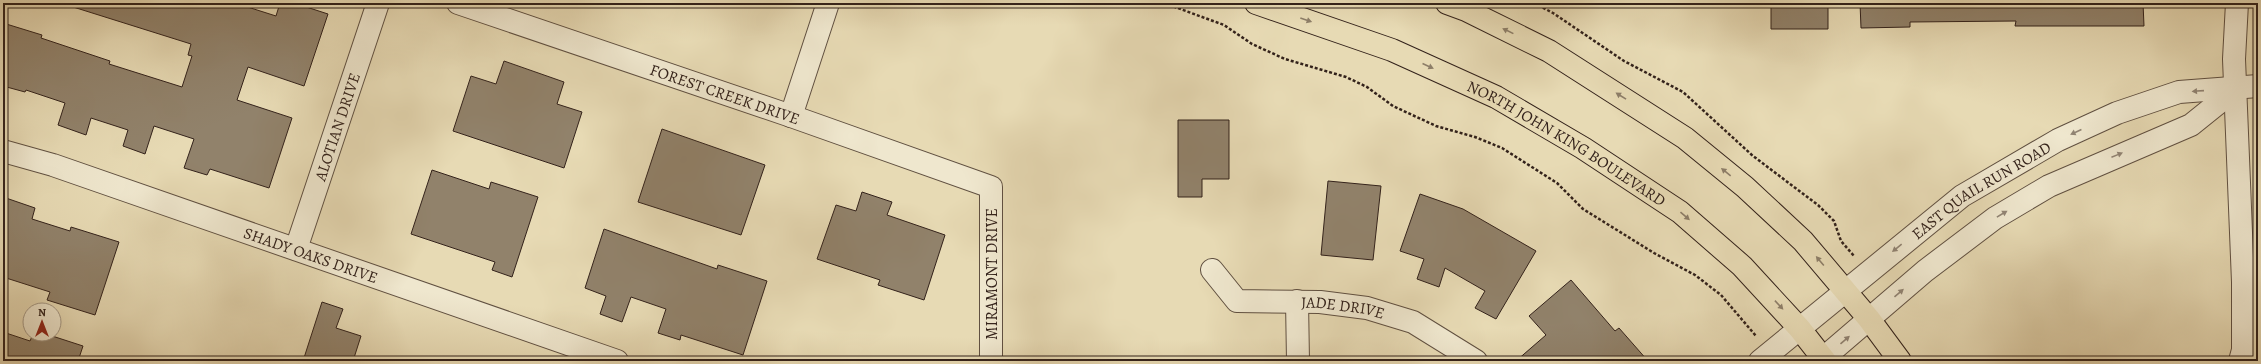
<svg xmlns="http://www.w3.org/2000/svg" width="2261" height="364" font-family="Alegreya,serif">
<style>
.building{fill:#91826b;stroke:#33221b}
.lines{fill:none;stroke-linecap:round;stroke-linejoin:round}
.minor-casing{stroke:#605041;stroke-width:24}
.major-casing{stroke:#33221b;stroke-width:24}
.path{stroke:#33221b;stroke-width:2.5;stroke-dasharray:3 2;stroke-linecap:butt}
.minor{stroke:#efe7ce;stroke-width:22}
.major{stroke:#e7dab4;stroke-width:22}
.oneway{fill:#8d7e68}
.oneway2{fill:#918474}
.labels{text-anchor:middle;stroke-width:3;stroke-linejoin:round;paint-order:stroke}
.street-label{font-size:16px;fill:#33221b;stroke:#efe7ce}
</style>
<rect width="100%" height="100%" fill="#e7dab4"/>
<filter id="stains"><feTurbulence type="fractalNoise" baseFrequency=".005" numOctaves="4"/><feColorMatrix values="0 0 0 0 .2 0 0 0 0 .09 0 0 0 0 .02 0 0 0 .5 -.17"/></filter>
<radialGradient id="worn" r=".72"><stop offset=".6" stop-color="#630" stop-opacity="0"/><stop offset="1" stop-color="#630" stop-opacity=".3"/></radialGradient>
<!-- building -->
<path class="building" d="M71,3H235L276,16L280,3H294L328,14L304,86L248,67L237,100L292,118L269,188L210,169L207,175L184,168L194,139L154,126L145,154L123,146L128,130L91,118L86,135L58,125L65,103L26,90L25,92L3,86V23L42,35L41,38L110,61L109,64L182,87L192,56L188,55L191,44L70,6Z
M1771,3H1828V29H1771Z
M1860,3H2143L2144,26H2015L2016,21L1910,22V27L1861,28Z
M504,61L564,82L557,104L582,112L564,168L453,131L471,76L496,84Z
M1178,120H1229V179H1202V197H1178Z
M662,129L765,165L741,235L638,202Z
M432,170L489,189L491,182L538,197L512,277L492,270L495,262L411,234Z
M1328,181L1381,186L1373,260L1321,255Z
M862,192L892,202L887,215L945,235L924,300L878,285L880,280L817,259L836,205L856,211Z
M1420,194L1463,209L1536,251L1496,319L1475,308L1485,291L1445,268L1439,287L1417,279L1424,259L1400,251Z
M3,197L35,208L32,219L70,231L71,227L119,242L95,315L47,300L50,292L3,277Z
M604,229L717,269L718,265L767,281L743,355L681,335L680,340L658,333L666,309L631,297L622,322L600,314L606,296L585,288Z
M1571,280L1615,331L1619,328L1648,361H1516L1546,335L1529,316Z
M322,302L343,309L336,328L361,336L353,361H303Z
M3,332L30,341L33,334H46L83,346L78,361H3Z"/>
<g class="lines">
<defs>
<g id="minor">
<path id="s1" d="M458,3L791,116L991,187V361"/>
<path d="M2237,3L2234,59L2243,282V350L2240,361"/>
<path d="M791,116L828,3"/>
<path id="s2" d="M3,151L53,165L617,361"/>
<path id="s3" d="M296,249L378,3"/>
<path id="s4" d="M1212,270L1237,301L1320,302L1367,308L1413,322L1476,361"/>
<path d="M1297,301L1298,361"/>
<path id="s5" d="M1760,361L1962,196L2058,140L2117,113L2179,92L2258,86"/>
<path d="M1820,361L1925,271L1995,218L2049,186L2191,125L2237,88"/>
</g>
<g id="major">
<path id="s6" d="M1256,3L1392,50L1496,97L1583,148L1680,212L1742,266L1800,329L1825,361"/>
<path d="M1447,3L1466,10L1549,51L1685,138L1745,187L1803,241L1869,319L1900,361"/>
</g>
</defs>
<!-- minor casing -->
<use href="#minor" class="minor-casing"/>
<!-- major casing -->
<use href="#major" class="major-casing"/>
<!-- path -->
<path class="path" d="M1164,3L1224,25L1252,44L1285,59L1346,77L1367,87L1393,106L1436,126L1475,137L1502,148L1557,183L1583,209L1654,253L1695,275L1721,295L1756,336
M1534,3L1553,13L1624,61L1683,92L1753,156L1818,205L1834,221L1841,241L1854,256"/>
<!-- minor -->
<use href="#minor" class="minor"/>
<!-- major -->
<use href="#major" class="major"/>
</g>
<!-- one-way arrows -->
<defs><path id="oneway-solid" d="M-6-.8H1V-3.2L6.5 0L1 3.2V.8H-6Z"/></defs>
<g class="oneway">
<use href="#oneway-solid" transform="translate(1306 20) rotate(19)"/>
<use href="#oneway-solid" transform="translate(1508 31) rotate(-154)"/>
<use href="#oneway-solid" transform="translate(1428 66) rotate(24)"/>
<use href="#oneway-solid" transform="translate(1621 96) rotate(-148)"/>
<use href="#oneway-solid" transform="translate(1726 172) rotate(-141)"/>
<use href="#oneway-solid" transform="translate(1685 216) rotate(41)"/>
<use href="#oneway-solid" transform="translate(1820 261) rotate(-130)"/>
<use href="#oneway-solid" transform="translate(1779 305) rotate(47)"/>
</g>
<g class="oneway2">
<use href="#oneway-solid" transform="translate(2198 91) rotate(176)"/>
<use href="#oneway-solid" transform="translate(2076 132) rotate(155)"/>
<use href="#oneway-solid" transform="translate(2117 155) rotate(-22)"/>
<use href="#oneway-solid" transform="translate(2002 214) rotate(-31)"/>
<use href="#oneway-solid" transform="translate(1897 248) rotate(141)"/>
<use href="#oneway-solid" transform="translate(1899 293) rotate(-41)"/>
<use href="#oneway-solid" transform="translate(1845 340) rotate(-41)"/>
</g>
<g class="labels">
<!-- street labels -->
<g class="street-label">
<text dy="6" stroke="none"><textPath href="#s1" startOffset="282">FOREST CREEK DRIVE</textPath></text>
<text dy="6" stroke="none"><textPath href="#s3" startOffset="129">ALOTIAN DRIVE</textPath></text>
<text dy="6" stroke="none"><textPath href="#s6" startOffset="342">NORTH JOHN KING BOULEVARD</textPath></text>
<text dy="6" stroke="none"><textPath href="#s5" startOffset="280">EAST QUAIL RUN ROAD</textPath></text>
<text dy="6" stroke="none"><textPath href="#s2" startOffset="325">SHADY OAKS DRIVE</textPath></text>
<text transform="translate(991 274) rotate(-90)" y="6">MIRAMONT DRIVE</text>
<text dy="6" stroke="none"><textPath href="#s4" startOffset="146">JADE DRIVE</textPath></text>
</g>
</g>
<!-- margin -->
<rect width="2261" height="364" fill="none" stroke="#e7dab4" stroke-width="16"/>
<rect x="4" y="4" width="2253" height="356" fill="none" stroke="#33221b" stroke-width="2"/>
<rect x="8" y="8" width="2245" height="348" fill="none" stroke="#33221b"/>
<!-- north arrow -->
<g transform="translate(42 322)"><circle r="19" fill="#efe7ce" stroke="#a49886"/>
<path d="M0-3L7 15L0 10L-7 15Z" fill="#8f2418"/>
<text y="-6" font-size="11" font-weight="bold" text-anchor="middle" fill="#33221b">N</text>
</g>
<rect width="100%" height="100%" filter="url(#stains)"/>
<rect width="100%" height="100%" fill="url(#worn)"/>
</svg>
